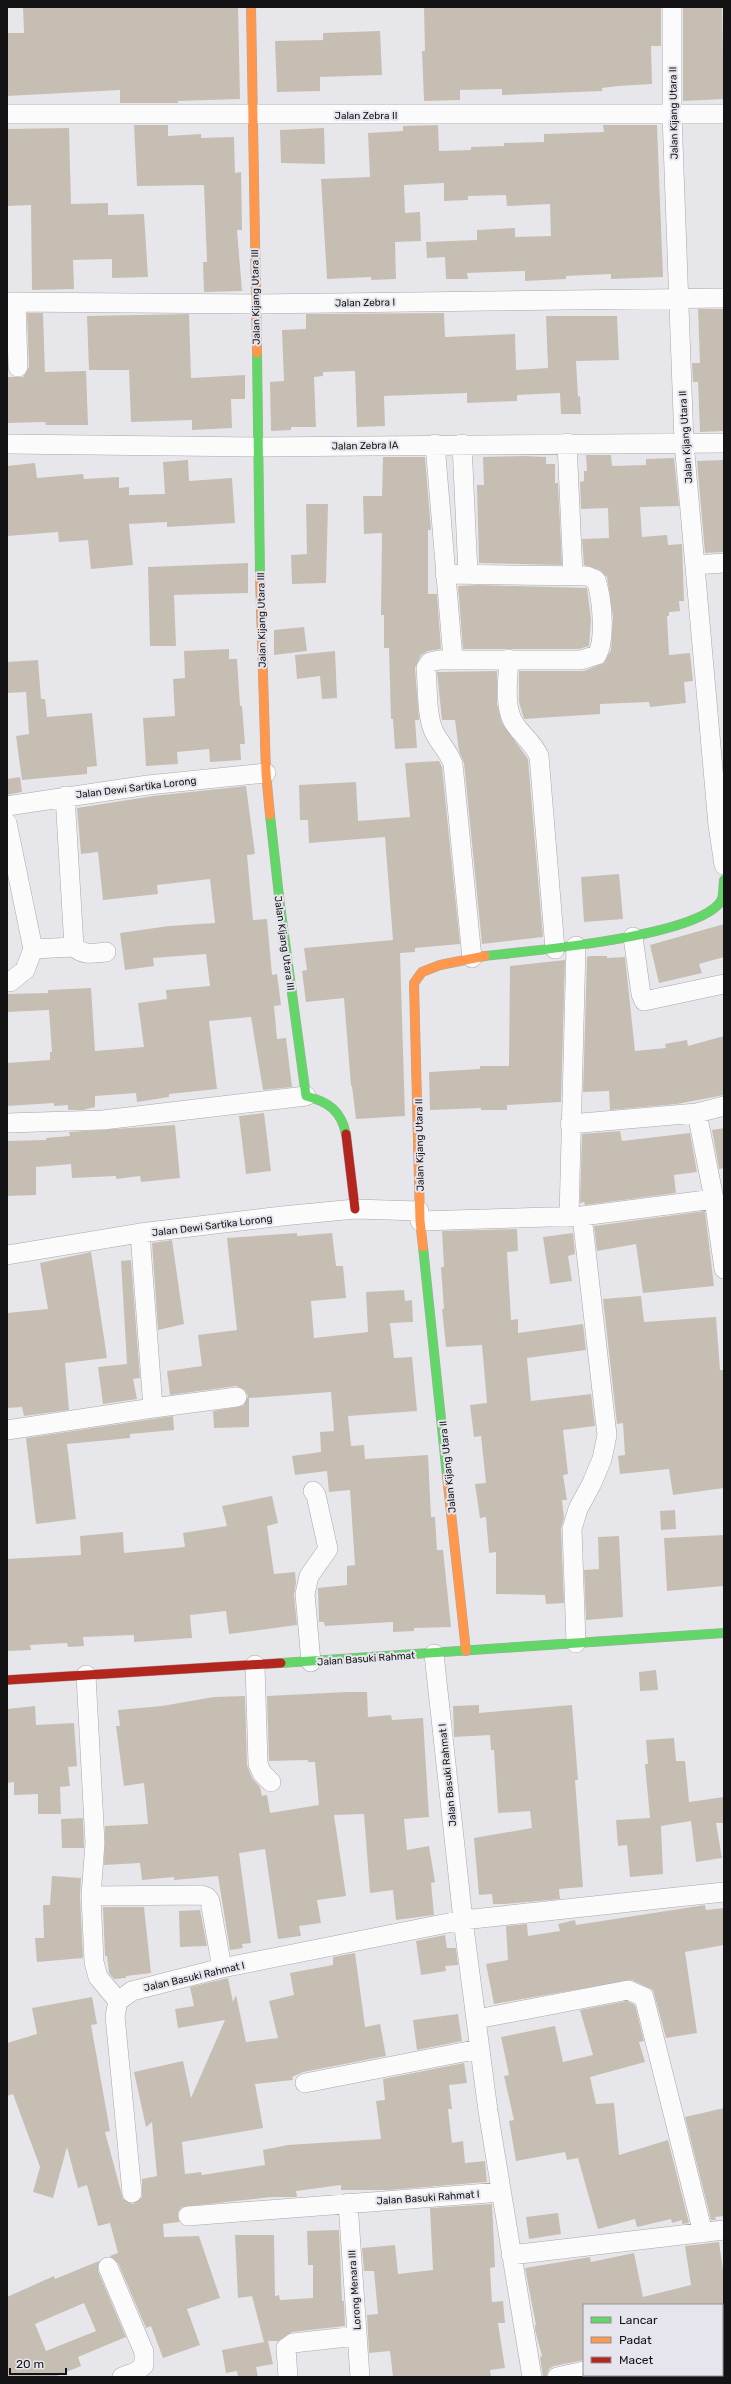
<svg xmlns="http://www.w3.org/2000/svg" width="731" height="2384" font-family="Rubik,sans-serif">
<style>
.building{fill:#c6beb3;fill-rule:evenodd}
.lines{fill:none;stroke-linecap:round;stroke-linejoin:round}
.street-casing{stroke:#a8a8ab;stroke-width:20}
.fast-casing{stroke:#a8a8ab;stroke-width:10}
.slow-casing{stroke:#a8a8ab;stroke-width:10}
.jam-casing{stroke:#a8a8ab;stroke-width:10}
.street{stroke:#fbfbfc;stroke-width:19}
.fast{stroke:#63d668;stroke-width:9}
.slow{stroke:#ff974d;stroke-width:9}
.jam{stroke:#b3261e;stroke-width:9}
.labels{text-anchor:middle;stroke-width:4;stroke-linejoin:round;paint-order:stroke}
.street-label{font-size:10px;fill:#131315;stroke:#e6e5ed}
</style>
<rect width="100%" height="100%" fill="#e7e7eb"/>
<!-- building -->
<path class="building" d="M23,7H238L240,99L178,101V103H120V90L7,96V33H24Z
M424,7H661V46H651L652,84L618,86L602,88V91L502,95V89L460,90V100L424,101L422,51H425Z
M683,7H722L724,99L683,101Z
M380,31L382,75L320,77V91L277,92L275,41L323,40V33Z
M134,125H168V136L201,134V138L234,137L235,173L241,172L242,230H237L242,291L204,292L203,262H207L204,185L137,186Z
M438,125L439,151L471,150V147L504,146V143L544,142V134L604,132L603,125H657L663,277L611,279V274L566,276V279L525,281V271L467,273L468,279H446L445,257L427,258L426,242L477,240V230L515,228V237L551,236L550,204L507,206L506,195L468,196V200L444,201V183L404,185L405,213L420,212L421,241L395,242L396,279L371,280V277L327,279L321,179L370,177L368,133L403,131V126Z
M69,128L71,204L108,203V215L144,214L148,277L112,278V259L73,260L74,289L32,290L31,205L7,206V129Z
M324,128L325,164L281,163L280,130Z
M698,309H724V431L700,432L698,382H693L692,363H700Z
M27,313H43L45,372L86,371L88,425H46L45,422L7,423V377H23L29,367Z
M444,313L445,337L515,334L516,370L548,368L546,316H617L619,360L576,361L578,397L580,396L581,414H561L560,393L517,395V401L467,403V393L384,396L385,426L357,427L355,371L323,372V376L314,377L316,427H291V430L271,431L270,382L284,381L282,330L306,329V314Z
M189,314L191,378L245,375V399H231L232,428L192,430V420L131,422L129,370H89L87,316Z
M586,455H611L612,466L646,465V459L674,458L679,506L640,507L642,537L667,535L668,545L682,544L684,601H679L680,611L669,612V616H667L669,655L690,653L693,681L684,682L686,703L650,707L649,702L600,704V714L524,719L519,702V671H584L604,663L611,650L613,617L607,577L600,570L584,565L582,539L609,538L608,508L581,509L580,482L584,481V471H587Z
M523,456L546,457V464H555V483H558L562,565L479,563L477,485H484L483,457Z
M383,457H425L431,530H428V594H437L441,649L428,651L421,655L415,668L419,720H415L417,748L395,749L393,719H391L389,648H384V615H381L382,533L364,534L363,496H382Z
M188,460L189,481L232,478L235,523L167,527V522L129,524L133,565L91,569L88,540L59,542L58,532L7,536V466L35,463L37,478L83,474L84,479L119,477V488L129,487V495L165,494L163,462Z
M724,460V552L705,553L697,461Z
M306,504H328L326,583L292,584L291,555L307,554Z
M248,563V593L174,595L176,646H150L148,567Z
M477,585L587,588L591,619L589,646L579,649H463L458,586Z
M304,627L307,651L274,655V630Z
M229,649V659H237L240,706H242L245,744H240L241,760L210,762L209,749L177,752L178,764L146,766L143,718L175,716L173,679L185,678L184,651Z
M335,651L337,698L322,699L320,676L297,679L295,655Z
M38,660L41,699H45L47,717L92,713L97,766L87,767V774L22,780L16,736L29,734L26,692L7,693V662Z
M497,671V704L502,723L528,759L543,937L482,944L464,763L459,751L455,720H442L437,672Z
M439,761L442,767L460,944L415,948V952L400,953L405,1116L356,1119L352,1086H351L344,998L306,1002L302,971L307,970L304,948L393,940L385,837L309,843L308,820H300L299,785L356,782L358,821L410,817L405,763Z
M20,777L22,792L7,795V779Z
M246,786L255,854L247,855L253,920L267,919L272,975L277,974L281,1005L274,1006L277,1039L286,1038L292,1087L263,1090L251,1017L209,1021L217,1089L169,1094V1097L137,1102L136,1093L95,1096V1107L83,1110H68V1105L54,1106V1103L7,1106V1063L50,1060V1052H52L49,1010L7,1012V994L48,993V990L91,988L95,1051L144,1047L138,1003L167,999L166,990L210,986L206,954L153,958L154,966L125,970L120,933L169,926L215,923L210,879L157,885L158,894L103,900L98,852L81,854L77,808L153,796Z
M619,874L623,919L584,922L581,877Z
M724,924V957L699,964L702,973L659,983L650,945Z
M590,956H607V958L625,957L635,1051L666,1048L665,1044L687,1040L688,1046L724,1036V1095L677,1104L610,1110L609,1091L583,1092L587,957Z
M565,960L561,1102L507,1105V1110H481V1108L430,1110L429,1072L480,1069V1066H509L510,966Z
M264,1113L271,1171L246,1174L239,1116Z
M175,1125L180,1178L141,1182L140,1176L116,1179V1176L72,1178L71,1164L36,1167V1195L7,1196V1141L46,1140V1138L70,1136L69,1132Z
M724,1128V1168L719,1169L712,1130Z
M620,1131L622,1141L690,1133L697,1172L674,1175L676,1193L585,1205L584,1202L580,1203L582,1134Z
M705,1211L714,1286L643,1293L636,1244L597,1251L594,1226Z
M517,1229L518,1251L507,1252L511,1320L518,1319V1333L583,1324L586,1350L527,1358L531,1401L591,1394L595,1426L563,1430L568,1474L563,1475L567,1500H562L564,1518L561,1529L564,1603L546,1604L545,1595L496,1594V1552L489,1553L486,1517L480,1518L475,1484L486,1483L481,1436L474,1437L470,1405L487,1403L482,1345L446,1347L442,1309H444L441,1267H444L442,1231Z
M297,1233V1236L332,1233L336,1266H343L346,1298L311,1301L314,1338L368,1332L366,1292L404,1290L405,1301L412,1300L413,1322L390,1323L394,1358L412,1357L417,1411L348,1416L351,1446L364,1445L365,1459L428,1455L431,1517H435L437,1550H443L451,1627L414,1628V1631L393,1632V1622L325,1626L324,1622H319L318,1588L347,1585V1566L355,1565L350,1490L329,1492L327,1471L295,1475L292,1456L321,1452L320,1432L334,1431L331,1392L249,1398V1427L214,1428L213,1411L243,1406L248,1396L245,1390L236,1386L170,1395L167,1371L202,1366L198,1335L237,1330L227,1238Z
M573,1233L575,1254L568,1256L572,1281L550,1284L543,1237Z
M172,1240L184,1324L158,1330L152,1243Z
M91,1252L107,1358L65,1363L69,1410L24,1416L22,1407L7,1408V1313L48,1309L40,1263Z
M131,1260L140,1378L133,1379L137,1399L103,1404L98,1367L127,1364L121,1261Z
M641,1296L644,1322L716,1317L720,1370H724V1488L673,1495L669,1469L620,1474L618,1456L625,1455L623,1423L617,1424L603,1299Z
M173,1416L174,1430L130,1434V1438L67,1444L76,1519L36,1524L26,1438Z
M272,1496L278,1523L267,1526L274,1574L295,1572L296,1583L294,1595L297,1625L229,1634L226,1611L190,1615L192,1638L134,1642V1635L83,1637L84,1646L68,1647L67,1643L30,1645L31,1650L7,1651V1559L81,1555L80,1536L123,1532L124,1553L185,1547L183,1533L227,1526L222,1506Z
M675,1510L676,1529L661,1530L660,1511Z
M724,1535V1586L667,1591L664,1538Z
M619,1536L623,1617L586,1620L584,1570L599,1569L598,1537Z
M656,1670L658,1690L640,1691L639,1672Z
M347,1692H367L368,1717L391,1715L392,1720L423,1718L429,1817L404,1819L407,1850L429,1846L435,1882L431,1883L434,1915L396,1920L393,1890L370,1893L364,1814L334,1815L346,1896L317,1900L321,1923L299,1926L301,1936L278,1939L265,1849L239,1853L251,1943L242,1944L243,1948L230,1950L218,1876L174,1880V1877L142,1880L140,1863L104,1865L105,1826L148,1824L144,1783L124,1786L116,1726H120L118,1710L162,1706L214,1697L245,1696L247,1765L252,1778L260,1787L262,1796L267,1795L270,1813L319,1805L315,1762H308V1760L269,1761L267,1696Z
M479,1705V1713L572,1705L578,1780H575L583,1887L559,1889L560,1899L505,1904H493L492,1894L479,1895L474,1838L532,1828L530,1811L498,1813L494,1750H491L490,1735L454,1737L453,1706Z
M35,1706L36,1725L74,1723L77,1766L68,1767L70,1786L60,1787L61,1814H38V1794L14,1795V1782L7,1783V1709Z
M674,1738L676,1761H685L689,1802L724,1797V1823H716L722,1858L696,1862L691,1821L661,1826L663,1874L630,1877L627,1845L618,1846L616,1820L650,1818L645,1764H648L646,1740Z
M83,1818L84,1848H62L61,1819Z
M52,1876L81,1878L80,1896L83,1958L37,1962L35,1938H44L43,1905H50Z
M705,1905L706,1910L724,1908V1945L685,1952L697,2033L666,2038L653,1990L632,1980L494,2004L486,1964L508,1960L506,1926L527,1924L528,1936L560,1931L558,1924L575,1920L576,1925Z
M103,1907H144L151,1973L126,1976V1978L114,1979L109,1973L107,1956H105Z
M200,1910L207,1946L180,1947L179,1911Z
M445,1935L447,1948H456L458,1965L445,1966L446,1971L421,1975L416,1941Z
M355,1953L365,2027L380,2024L386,2056L303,2072L292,2077L293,2080L255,2084L263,2128L182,2142L185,2174L201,2172L202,2175L265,2165L263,2150L288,2145L381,2139L376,2101L385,2100L383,2079L464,2063L467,2083L449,2085L452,2109H448L452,2143L463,2141L465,2163L485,2161L487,2182L389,2190H341V2185L296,2191L297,2197H271L182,2207L178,2212L179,2222L163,2224L164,2237L199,2236L220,2298L187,2309L200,2345L163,2358L151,2326L146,2328L118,2263L110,2256L118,2253L110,2223L98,2226L87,2185L78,2188L67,2147L53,2198L33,2192L40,2167L13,2094L7,2096V2043L37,2034L32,2008L92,1997L97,2024L91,2025L110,2131L105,2132L123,2199L133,2204L142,2197V2179L157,2176L152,2122L146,2127L134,2072L183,2061L191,2098L225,2020L178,2028L175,2009L194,2006L190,1987L228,1978L233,2002L236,1995L246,2042L278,2038L269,2001L294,1995L290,1973L333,1965V1957Z
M627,2001L635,2005L644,2041L639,2042L645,2062L590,2077L596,2104L614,2103L619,2155L668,2140L689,2223L682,2224V2220L672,2223L671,2219L637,2227L635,2219L598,2229L578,2158L567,2160L565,2152L516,2161L509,2121L514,2120L504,2076L509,2075L501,2037L555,2026L563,2062L593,2055L580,2010Z
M458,2014L462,2041L417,2050L413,2020Z
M724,2108V2216L715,2217L716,2220H711L685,2117Z
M492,2204L495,2267L490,2268L492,2302L503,2301L505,2323H498L505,2368L490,2370L491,2377H393L390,2351L369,2353L367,2315L378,2314L374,2271H364L362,2248L395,2245L398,2274L433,2270L430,2208Z
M558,2213L561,2234L529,2239L526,2217Z
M339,2230L342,2301H344L345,2326L292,2332L278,2341H268L273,2364L256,2367L258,2377H238L237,2371L226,2373L222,2350L264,2342L252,2296L238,2298L235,2235H274L275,2296L279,2295L280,2300L313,2298V2265H308L307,2231Z
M719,2242L724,2277V2305H584V2360L554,2366L549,2369L546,2377H543L540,2357L542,2356L535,2330V2325H536L525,2268L590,2257L591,2262L634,2253L643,2297L691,2285L685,2246Z
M99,2261L98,2271L126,2337L78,2357L81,2366L54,2377H7V2297L54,2276L55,2279ZM84,2303L96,2331L46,2351L35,2324Z"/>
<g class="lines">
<defs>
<path id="street" d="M672,7V115L684,443L718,825L724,865
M7,114H724
M7,302L256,304L724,298
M16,303L18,367
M567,443L573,575
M7,444L257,447L724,443
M435,444L453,659
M462,444L468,574
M695,565L724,563
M445,574L587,576L596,580C602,597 606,640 597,655L581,660H439L430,662L426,668C428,688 426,714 434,732C440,744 448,750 453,764L472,958
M509,659C508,679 503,710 516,726C524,737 533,743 539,756L555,949
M65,796L74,947C84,956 93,953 106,952
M7,806L148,785L266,773
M7,823L33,949L25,970L10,982
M633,937L641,994L644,1001L724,984
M33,949L74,947
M724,1106L697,1113L714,1199L724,1269
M7,1123L103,1120L306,1096
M570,1124L697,1113
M569,1217L576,946
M420,1221L582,1216L714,1199
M7,1255L140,1233L282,1216L355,1209L419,1211
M153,1408L237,1397
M7,1430L153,1408L140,1233
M576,1643L572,1529L578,1509L592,1483L602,1459L607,1435L582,1216
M434,1654L463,1920L488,2111L532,2377
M311,1662L305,1594L309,1576L328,1549L316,1495L313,1491
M255,1665L258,1764L262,1773L271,1782
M86,1675L95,1843L91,1896L94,1962L98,1977L118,2001
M91,1896L201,1895L207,1897L210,1901L222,1968
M477,2019L628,1990L644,1997L703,2233
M305,2083L479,2049
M132,2193L115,2016L118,2001L132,1991L222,1968L463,1920L724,1892
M348,2203L360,2377
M188,2216L501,2192
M511,2255L724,2230
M108,2267L144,2352V2365L136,2372L122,2377
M722,2359L724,2358
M288,2377L286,2348L293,2343L357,2336
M557,2377L584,2371"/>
<path id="fast" d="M257,353L260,575
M270,815L280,905L306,1096C329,1102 341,1111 346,1134
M485,956C530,951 698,937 721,901C724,896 723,886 724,880
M423,1247L447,1476
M281,1663L724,1633"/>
<path id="slow" d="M251,7L257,353
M260,575L266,773L270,815
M423,1247L420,1221L414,983L422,972L440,965L485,956
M447,1476L466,1651"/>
<path id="jam" d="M346,1134L355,1209
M7,1680L281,1663"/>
</defs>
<!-- street casing -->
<use href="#street" class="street-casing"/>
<!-- fast casing -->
<use href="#fast" class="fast-casing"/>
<!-- slow casing -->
<use href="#slow" class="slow-casing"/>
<!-- jam casing -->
<use href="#jam" class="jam-casing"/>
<!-- street -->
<use href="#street" class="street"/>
<!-- fast -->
<use href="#fast" class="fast"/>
<!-- slow -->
<use href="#slow" class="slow"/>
<!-- jam -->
<use href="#jam" class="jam"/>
</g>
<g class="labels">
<!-- street labels -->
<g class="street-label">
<text transform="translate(673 113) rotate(-91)" y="4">Jalan Kijang Utara II</text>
<text x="366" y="119">Jalan Zebra II</text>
<text transform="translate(255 297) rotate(-91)" y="4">Jalan Kijang Utara III</text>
<text transform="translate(365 302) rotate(-1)" y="4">Jalan Zebra I</text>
<text transform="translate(685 437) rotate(-94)" y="4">Jalan Kijang Utara II</text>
<text transform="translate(365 445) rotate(-1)" y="4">Jalan Zebra IA</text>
<text transform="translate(261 620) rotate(-91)" y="4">Jalan Kijang Utara III</text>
<text transform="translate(136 787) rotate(-7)" y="4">Jalan Dewi Sartika Lorong</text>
<text transform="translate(285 943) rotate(82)" y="4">Jalan Kijang Utara III</text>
<text transform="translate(419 1145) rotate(-91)" y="4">Jalan Kijang Utara II</text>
<text transform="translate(212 1225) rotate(-7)" y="4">Jalan Dewi Sartika Lorong</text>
<text transform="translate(447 1467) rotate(-96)" y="4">Jalan Kijang Utara II</text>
<text transform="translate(366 1658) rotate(-4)" y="4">Jalan Basuki Rahmat</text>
<text transform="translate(447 1775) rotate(-96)" y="4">Jalan Basuki Rahmat I</text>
<text transform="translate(194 1976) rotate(-13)" y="4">Jalan Basuki Rahmat I</text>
<text transform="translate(428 2197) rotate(-4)" y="4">Jalan Basuki Rahmat I</text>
<text transform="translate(354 2290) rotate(-94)" y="4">Lorong Menara III</text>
</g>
</g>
<!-- border -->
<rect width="731" height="2384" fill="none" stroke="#131315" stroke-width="16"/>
<!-- legend -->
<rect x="583" y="2304" width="140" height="72" fill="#e6e5ed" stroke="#929197"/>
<rect x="591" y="2317" width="20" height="6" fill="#63d668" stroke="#929197"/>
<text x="619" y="2324" font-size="12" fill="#131315">Lancar</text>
<rect x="591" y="2337" width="20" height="6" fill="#ff974d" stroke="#929197"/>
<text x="619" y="2344" font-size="12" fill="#131315">Padat</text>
<rect x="591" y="2357" width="20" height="6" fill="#b3261e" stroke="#929197"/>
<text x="619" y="2364" font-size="12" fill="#131315">Macet</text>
<!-- scale -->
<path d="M10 2368v6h56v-6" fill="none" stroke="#131315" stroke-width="2"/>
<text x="16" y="2368" font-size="12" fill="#131315" stroke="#e6e5ed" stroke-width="3" paint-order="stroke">20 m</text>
</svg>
